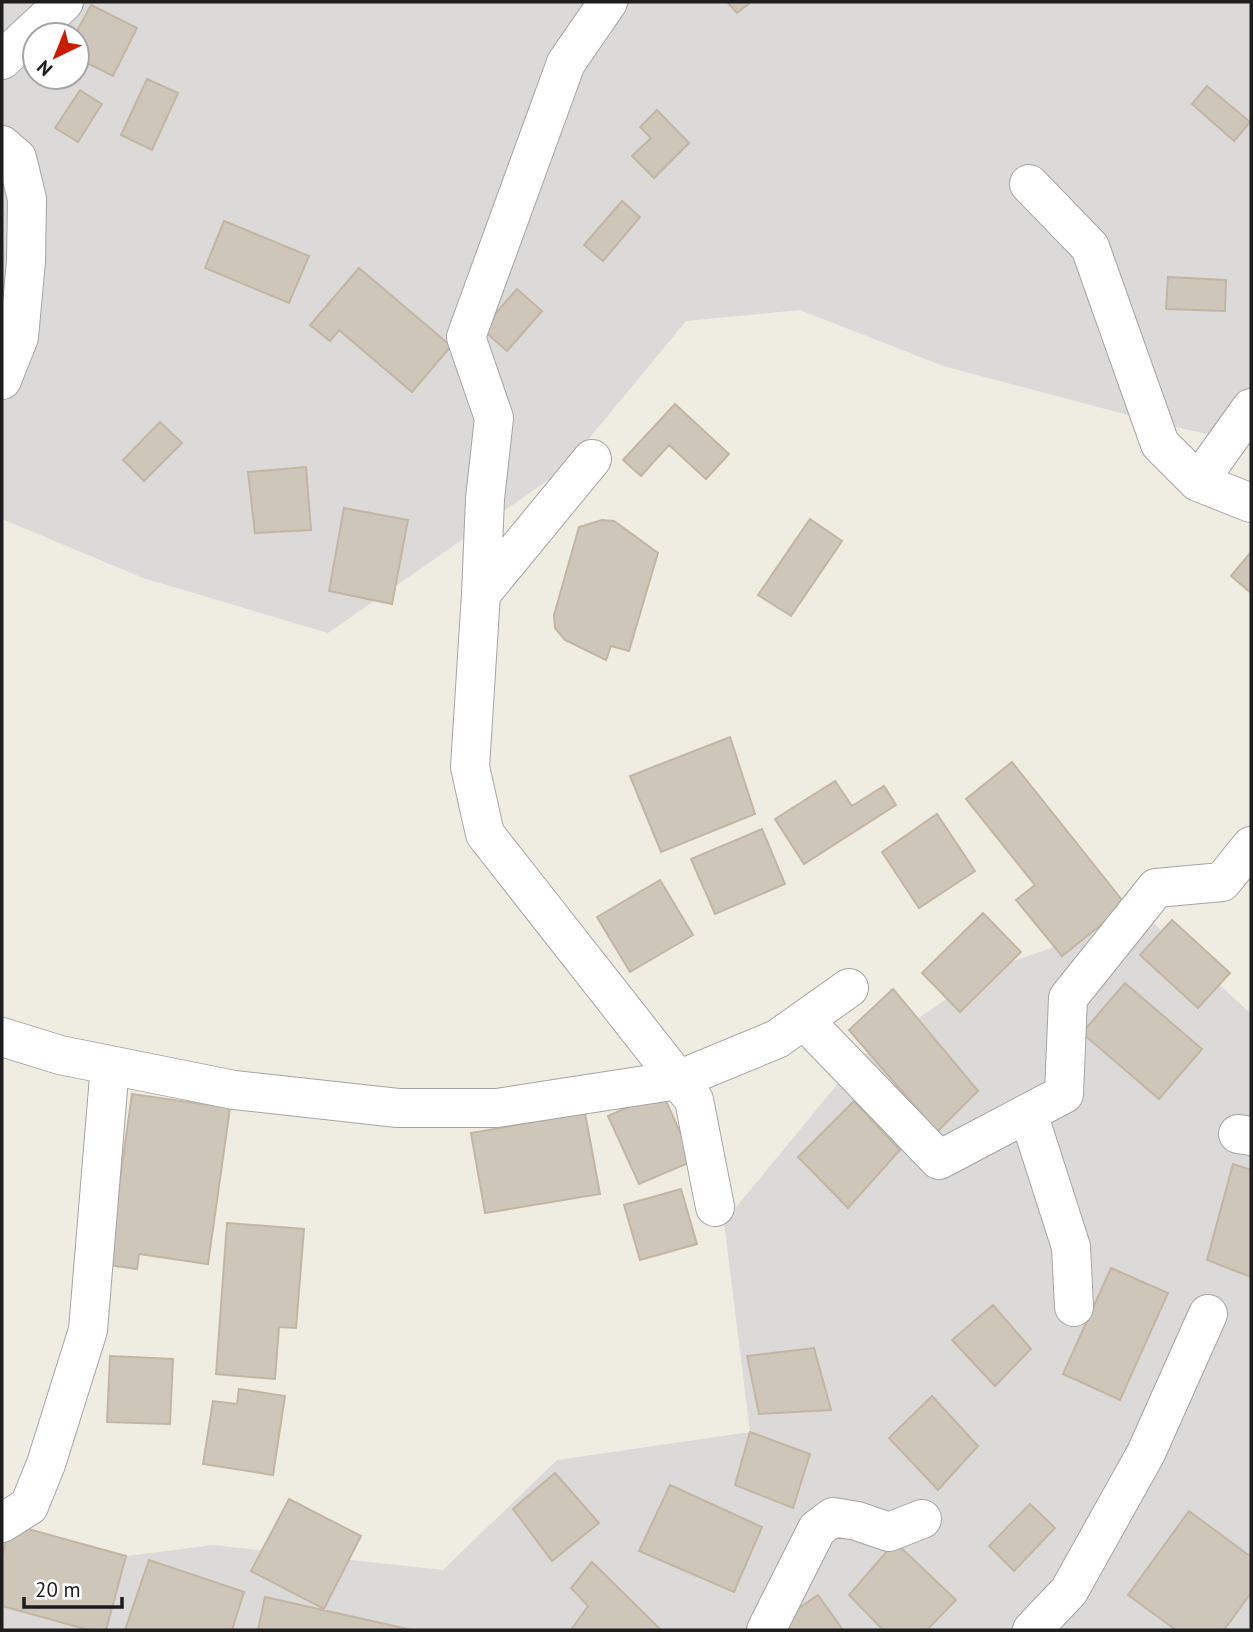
<svg xmlns="http://www.w3.org/2000/svg" width="1253" height="1632" font-family="'PT Sans',sans-serif">
<style>
.residential{fill:#dbdad9;fill-rule:evenodd}
.building{fill:#cfc6ba;stroke:#c2b5a2;stroke-width:2}
.lines{fill:none;stroke-linecap:round;stroke-linejoin:round}
.minor-casing{stroke:#a4a4a4;stroke-width:40}
.minor{stroke:#fff;stroke-width:38}
</style>
<rect width="100%" height="100%" fill="#efede1"/>
<!-- residential -->
<path class="residential" d="M2,2H1251V444L1158,423L943,366L800,310L686,321L564,469L328,633L143,578L2,519ZM35,35H77V77H35Z
M1146,916L1251,1014V1630H2V1572L213,1545L443,1570L557,1460L750,1432L724,1222L858,1059L992,968Z"/>
<!-- building -->
<path class="building" d="M727,2H751L737,13Z
M91,5L137,28L113,76L77,58L75,35Z
M147,79L178,93L152,150L121,135Z
M1207,86L1250,122L1234,141L1192,104Z
M80,90L102,104L78,142L55,128Z
M657,110L689,143L654,178L632,156L651,138L640,127Z
M622,201L640,217L603,261L584,245Z
M224,221L309,256L289,303L205,268Z
M359,268L451,346L412,392L339,330L330,341L310,325Z
M1168,277L1226,280L1225,311L1166,309Z
M517,289L542,311L507,351L482,329Z
M675,404L729,454L706,479L669,445L641,476L623,460Z
M160,422L182,443L144,481L123,460Z
M306,467L311,530L255,533L248,472Z
M344,508L408,520L392,604L329,591Z
M810,519L842,541L791,616L758,595Z
M602,520L614,521L658,553L629,651L611,646L606,660L565,640L555,628L554,615L579,527Z
M1251,552V593L1231,576Z
M730,737L755,814L661,852L630,776Z
M1012,762L1126,905L1062,956L1016,900L1035,885L966,799Z
M835,781L852,806L884,786L896,805L804,864L775,819Z
M937,814L975,871L919,908L882,852Z
M762,829L785,884L715,914L691,859Z
M660,880L693,935L630,972L597,917Z
M983,913L1021,952L960,1012L922,973Z
M1172,920L1230,973L1198,1008L1140,955Z
M1125,983L1202,1049L1159,1099L1082,1033Z
M893,989L978,1091L937,1132L849,1030Z
M662,1092L693,1161L639,1184L608,1116Z
M132,1094L230,1108L208,1264L139,1254L137,1269L108,1265Z
M854,1101L900,1150L848,1208L798,1157Z
M585,1113L600,1194L485,1213L471,1133Z
M1233,1164L1251,1170V1277L1207,1260Z
M681,1189L697,1244L640,1260L624,1205Z
M227,1223L304,1229L296,1328L279,1327L275,1379L216,1374Z
M1111,1268L1168,1293L1120,1400L1063,1374Z
M993,1305L1031,1349L995,1386L952,1340Z
M814,1348L831,1410L759,1414L747,1356Z
M110,1356L173,1359L170,1424L107,1422Z
M239,1389L285,1396L273,1475L203,1464L213,1401L237,1404Z
M932,1396L978,1446L938,1490L889,1438Z
M750,1432L810,1454L793,1508L735,1485Z
M555,1473L599,1523L552,1561L513,1509Z
M670,1485L762,1527L734,1592L639,1551Z
M289,1499L361,1536L324,1609L251,1571Z
M1030,1504L1055,1528L1014,1571L989,1546Z
M1189,1511L1251,1557V1593L1224,1630H1176L1128,1595Z
M10,1524L126,1556L106,1630H89L2,1606V1556Z
M895,1542L956,1600L927,1630H883L849,1595Z
M149,1560L244,1592L232,1630H125Z
M592,1562L661,1630H571L588,1606L571,1588Z
M818,1595L843,1630H768Z
M265,1597L412,1630H258Z"/>
<g class="lines">
<defs>
<path id="minor" d="M2,60L64,2
M2,145L17,158L27,199L26,261L19,337L2,380
M1029,184L1090,247L1160,444L1198,482L1251,503
M592,459L481,594L470,767L485,834L694,1100L715,1207
M1198,482L1251,408
M481,594L485,499L494,418L466,337L566,63L608,2
M804,1020L939,1160L1064,1094L1068,998L1156,888L1222,882L1251,846
M2,1037L60,1055L234,1090L398,1108H497L678,1080L777,1039L849,988
M1028,1113L1071,1247L1074,1307
M1238,1134L1251,1136
M2,1523L29,1506L46,1464L88,1330L110,1065
M766,1630L817,1529L833,1517L857,1521L889,1532L922,1519
M1032,1630L1069,1591L1146,1453L1208,1314"/>
</defs>
<!-- minor casing -->
<use href="#minor" class="minor-casing"/>
<!-- minor -->
<use href="#minor" class="minor"/>
</g>
<!-- border -->
<rect width="1253" height="1632" fill="none" stroke="#1d1d1d" stroke-width="7"/>
<!-- north arrow -->
<g transform="translate(56 56) rotate(223)"><circle r="33" fill="#ffffff" stroke="#a5a5a5" stroke-width="2"/>
<path d="M0-5L12 26L0 18L-12 26Z" fill="#c91d00"/>
<text y="-10" font-size="19" font-weight="bold" text-anchor="middle" fill="#1d1d1d">N</text>
</g>
<!-- scale -->
<path d="M24 1597v10h98v-10" fill="none" stroke="#1d1d1d" stroke-width="3.5"/>
<text x="35" y="1597" font-size="21" fill="#1d1d1d" stroke="#ffffff" stroke-width="5" paint-order="stroke">20 m</text>
</svg>
